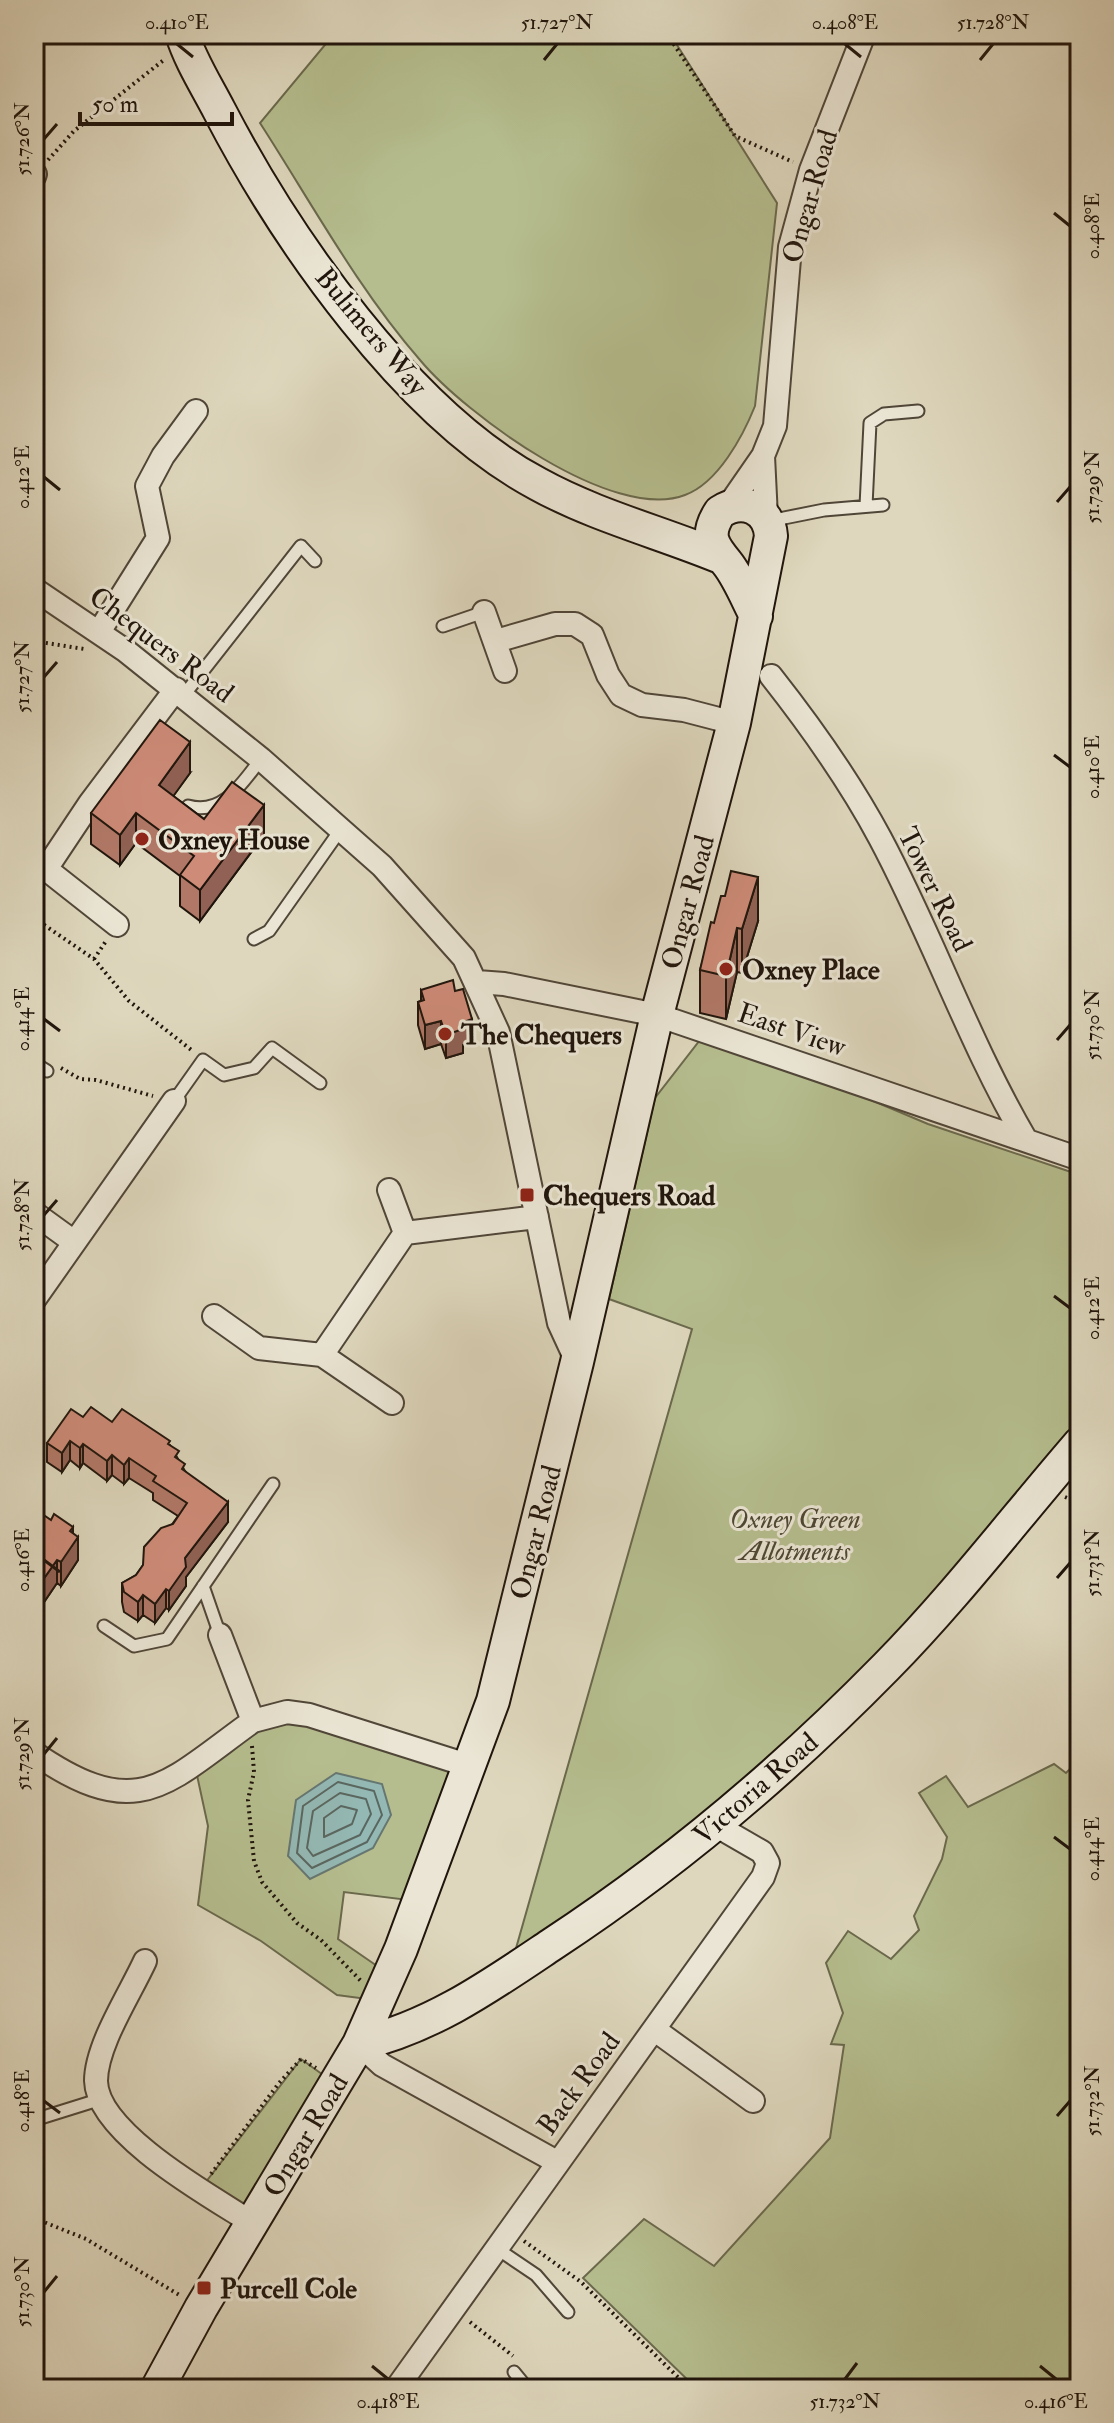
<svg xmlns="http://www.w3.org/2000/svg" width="1114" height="2423" font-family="'IM FELL Double Pica',serif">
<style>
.green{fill:#b5bd8e;stroke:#6a694d;stroke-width:2}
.water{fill:#94b9b5;stroke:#667771;stroke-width:2}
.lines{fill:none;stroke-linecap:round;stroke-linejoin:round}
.shore{stroke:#5a6760;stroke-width:2}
.lane-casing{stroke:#504638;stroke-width:15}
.street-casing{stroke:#504638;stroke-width:26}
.secondary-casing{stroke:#20150c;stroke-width:36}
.path{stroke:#20150c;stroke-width:4;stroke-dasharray:2 4;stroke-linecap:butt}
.lane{stroke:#eae5d4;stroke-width:11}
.street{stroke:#eae5d4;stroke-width:22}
.secondary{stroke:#eae5d4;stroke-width:32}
.wall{fill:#b17867;stroke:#20150c;stroke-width:2}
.shaded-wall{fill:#906154;stroke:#20150c;stroke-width:2}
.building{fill:#ce8b78;stroke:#20150c;stroke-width:2}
.ticks{fill:none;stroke:#20150c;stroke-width:3}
.poi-dot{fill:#8f2418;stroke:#eae5d4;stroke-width:3}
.labels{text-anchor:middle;stroke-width:6;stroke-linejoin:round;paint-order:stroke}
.street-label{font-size:28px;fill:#20150c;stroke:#eae5d4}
.poi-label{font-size:28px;font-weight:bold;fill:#20150c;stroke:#eae5d4;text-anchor:start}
.park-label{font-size:28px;font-style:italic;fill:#4d4733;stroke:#eae5d4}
.neatline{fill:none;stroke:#20150c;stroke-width:3}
.ticks-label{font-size:20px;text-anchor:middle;fill:#20150c}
</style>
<rect width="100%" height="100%" fill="#ded7bd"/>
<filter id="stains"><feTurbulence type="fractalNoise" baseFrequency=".0025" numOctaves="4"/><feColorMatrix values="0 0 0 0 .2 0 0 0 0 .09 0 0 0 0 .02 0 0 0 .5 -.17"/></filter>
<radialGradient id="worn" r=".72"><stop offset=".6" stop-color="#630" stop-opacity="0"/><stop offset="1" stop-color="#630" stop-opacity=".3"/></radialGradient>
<!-- green -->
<path class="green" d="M334,34H670L777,203L755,406C743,436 718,483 685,495C613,523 465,414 420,360C358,289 311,202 260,123Z
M707,1031L928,1124L1080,1175V1442L889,1664L509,1973L692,1329L609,1299L655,1098Z
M273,1721L312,1726L463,1769L408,1900L344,1892L338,1939L380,1968L367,1999L337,1995L261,1941L198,1905L208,1826L195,1766Z
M1080,1759V2389H697L583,2278L644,2219L714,2266L830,2138L844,2045L831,2044L843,2013L826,1963L848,1931L891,1959L919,1930L914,1916L942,1859L947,1837L919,1793L946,1776L968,1807L1054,1764L1066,1773Z
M301,2059L337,2085L251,2222L202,2187Z"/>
<!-- water -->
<path class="water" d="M336,1773L382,1784L391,1815L373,1848L310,1879L288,1856L296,1800Z"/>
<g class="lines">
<!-- shore -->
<path class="shore" d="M338,1782L374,1791L382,1815L367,1842L312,1868L297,1853L303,1806Z
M340,1793L366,1799L371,1814L360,1835L313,1856L307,1848L313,1811Z
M341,1806L357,1810L352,1824L324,1837V1818Z"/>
<defs>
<path id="lane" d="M866,506L870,423L884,414L918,411
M769,521L824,510L883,505
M443,626L484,612
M184,695L301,546L315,561
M188,806C223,816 242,783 261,759
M254,939L269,931L341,829
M34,1063L47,1071
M174,1101L203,1060L224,1075L254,1068L272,1048L320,1083
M203,1586L220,1635
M104,1626L134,1646L167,1639L273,1484
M34,2120L98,2100
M496,2248L536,2275L568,2312
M514,2372L528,2389"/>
<path id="street" d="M34,177L35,174
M763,456L766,517
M727,508L763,456L775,426L790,247L811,170L864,34
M34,589L126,651L261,759L382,866L464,958L498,1032L559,1323L577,1362
M484,612L505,671
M99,632L158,538L147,486L163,456L196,411
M496,641L555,624H575L592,635L608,675L621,695L642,705L684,710L734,723
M771,676C812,728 849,780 880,838C933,937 969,1043 1026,1140
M117,925L46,869L90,803L176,689
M477,982L504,984L657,1015L1080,1159
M389,1190L405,1233L322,1355L392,1403
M34,1213L74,1242
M405,1233L537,1217
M34,1300L174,1101
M214,1316L259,1348L322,1355
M220,1635L253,1721L287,1712L309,1715L470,1766
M34,1753C139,1825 165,1784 253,1721
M145,1961C130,1994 96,2045 96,2081C97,2133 210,2196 251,2222
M655,2030L753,2101
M359,2044L382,2065L557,2162
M396,2389L763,1877L768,1863L762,1852L717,1826"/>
<path id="secondary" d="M182,34C190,60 206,85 219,110C286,239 408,415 538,484C594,515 659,532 718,556
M359,2044C432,2027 490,1986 551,1945C673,1865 784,1771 886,1667C955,1597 1016,1517 1080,1443
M157,2389L201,2308L359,2044L401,1949L493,1701L577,1362L657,1015L734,723L771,536C769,508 743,497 720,512C705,535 712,545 727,563C739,578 747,599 756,616"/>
</defs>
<!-- lane casing -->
<use href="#lane" class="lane-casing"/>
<!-- street casing -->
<use href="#street" class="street-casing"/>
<!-- secondary casing -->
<use href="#secondary" class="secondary-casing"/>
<!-- path -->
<path class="path" d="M667,34L735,136L793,162
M48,160L74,131L165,59
M34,641L84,649
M34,918L94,959L129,1001L194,1052
M94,959L106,941
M61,1068L80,1079L96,1080L153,1096
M1065,1497L1080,1503
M252,1746L254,1772L248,1800L254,1861L262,1882L297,1923L321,1940L361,1981
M211,2174L279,2083L301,2059L316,2068
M34,2218L86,2239L181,2296
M524,2241L581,2282L690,2389
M470,2322L513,2356"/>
<!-- lane -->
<use href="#lane" class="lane"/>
<!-- street -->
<use href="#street" class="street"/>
<!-- secondary -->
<use href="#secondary" class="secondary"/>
</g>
<!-- wall -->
<path class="wall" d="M190,773L173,796L204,819L264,835L200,921L180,906V876L136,843L120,865L91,844V813Z
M758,921L742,973L737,972L726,1019L700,1013V970L714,923Z
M421,990L472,1043L463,1045V1053L446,1058L441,1044L425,1049L418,1025V1002L421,1001Z
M83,1417L112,1422L170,1445L185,1471L228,1522L186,1577V1586L169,1610L166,1608L155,1623L143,1615L138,1621L124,1612L122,1602V1583L136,1575L178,1516L153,1500V1493L129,1478L124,1484L112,1475L107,1481L83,1463L80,1468L70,1460L62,1472L47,1462V1443Z
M34,1511L73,1534L78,1560L61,1586L57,1583L40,1608L34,1604Z"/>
<!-- shaded-wall -->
<path class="shaded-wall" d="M190,742V773L159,816V785Z
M264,805V835L200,921V890Z
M136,813V843L120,865V835Z
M758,877V921L742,973V929Z
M737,928V972L726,1019V976Z
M472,1019V1043L463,1045V1053L446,1058V1035L461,1023Z
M441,1021V1044L425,1049V1025Z
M70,1441V1460L62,1472V1453Z
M83,1444V1463L80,1468V1448Z
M112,1455V1475L107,1481V1461Z
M129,1458V1478L124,1484V1465Z
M228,1502V1522L186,1577V1586L169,1610V1591L185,1558Z
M73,1527V1544L78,1537V1560L61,1586V1562L70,1531Z
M57,1560V1583L40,1608V1584Z
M166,1589V1608L155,1623V1604Z
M143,1595V1615L138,1621V1602Z"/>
<!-- building -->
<path class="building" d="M160,720L190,742L159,785L204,819L232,782L264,805L200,890L180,875L194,856L136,813L120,835L91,813Z
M731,871L758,877L742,929L737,928L726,976L700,970L711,922L714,923L721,896H725Z
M453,980L455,991L463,989L472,1019L461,1023L463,1029L446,1035L441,1021L425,1025L418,1002L424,1000L421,990Z
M91,1407L112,1422L122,1409L170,1441L168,1444L179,1451L175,1457L185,1464L182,1469L228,1502L185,1558L186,1567L169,1591L166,1589L155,1604L143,1595L138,1602L124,1592L122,1583L136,1575L143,1565L144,1547L161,1528L173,1524L187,1503L153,1481L156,1476L129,1458L124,1465L112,1455L107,1461L83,1444L80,1448L70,1441L62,1453L47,1443L71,1409L83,1417Z
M35,1509L51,1520L54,1514L73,1527L70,1531L78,1537L61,1562L57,1560L40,1584L34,1580V1511Z"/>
<!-- ticks -->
<path class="ticks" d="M177,44L193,57M845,44L861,57M544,60L557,44M980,60L993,44M44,139L57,124M1054,213L1070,226M44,477L60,490M1057,502L1070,487M44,677L57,662M1054,755L1070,767M44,1019L60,1031M1057,1040L1070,1025M44,1215L57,1200M1054,1296L1070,1308M44,1560L60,1572M1057,1578L1070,1563M44,1754L57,1738M1054,1837L1070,1849M44,2101L60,2113M1057,2116L1070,2101M44,2292L57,2276M372,2366L388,2379M1040,2366L1056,2379M845,2379L857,2363"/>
<!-- markers -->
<g class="poi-dot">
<circle cx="142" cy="839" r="8"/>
<circle cx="726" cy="969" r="8"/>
<circle cx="445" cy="1034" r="8"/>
<rect x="519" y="1187" width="16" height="16" rx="4"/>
<rect x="196" y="2280" width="16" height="16" rx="4"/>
</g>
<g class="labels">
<!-- street labels -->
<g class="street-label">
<text transform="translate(809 196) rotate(-74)" y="10">Ongar Road</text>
<text transform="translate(372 331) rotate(50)" y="10">Bulimers Way</text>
<text transform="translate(162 644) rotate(37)" y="10">Chequers Road</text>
<text transform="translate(936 889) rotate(64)" y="10">Tower Road</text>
<text transform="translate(687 902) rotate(-75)" y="10">Ongar Road</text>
<text transform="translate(792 1029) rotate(19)" y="10">East View</text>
<text transform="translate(535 1532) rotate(-76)" y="10">Ongar Road</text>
<text transform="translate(755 1788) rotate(-41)" y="10">Victoria Road</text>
<text transform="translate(578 2083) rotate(-54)" y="10">Back Road</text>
<text transform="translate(305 2135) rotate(-59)" y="10">Ongar Road</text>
</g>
<!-- poi labels -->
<g class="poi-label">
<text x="158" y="849">Oxney House</text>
<text x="742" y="979">Oxney Place</text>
<text x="461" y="1044">The Chequers</text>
<text x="543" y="1205">Chequers Road</text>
<text x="220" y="2298">Purcell Cole</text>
</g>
<!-- park labels -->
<g class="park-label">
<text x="795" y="1528">Oxney Green<tspan x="795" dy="32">Allotments</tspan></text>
</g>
</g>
<!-- margin -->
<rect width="1114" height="2423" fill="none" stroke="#ded7bd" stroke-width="88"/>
<!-- scale -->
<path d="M80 112v12h152v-12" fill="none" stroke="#20150c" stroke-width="4"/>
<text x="92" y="112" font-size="24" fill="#20150c" stroke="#eae5d4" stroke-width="6" paint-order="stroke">50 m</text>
<rect x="44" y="44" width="1026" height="2335" class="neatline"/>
<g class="ticks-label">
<text x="177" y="29">0.410°E</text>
<text x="557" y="29">51.727°N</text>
<text x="845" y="29">0.408°E</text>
<text x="993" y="29">51.728°N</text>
<text transform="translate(22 139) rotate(-90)" y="7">51.726°N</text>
<text transform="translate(1092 226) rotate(-90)" y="7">0.408°E</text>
<text transform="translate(22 477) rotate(-90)" y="7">0.412°E</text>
<text transform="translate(1092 487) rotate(-90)" y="7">51.729°N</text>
<text transform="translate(22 677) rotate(-90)" y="7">51.727°N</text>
<text transform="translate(1092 767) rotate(-90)" y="7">0.410°E</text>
<text transform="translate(22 1019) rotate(-90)" y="7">0.414°E</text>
<text transform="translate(1092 1025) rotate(-90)" y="7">51.730°N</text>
<text transform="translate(22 1215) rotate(-90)" y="7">51.728°N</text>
<text transform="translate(1092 1308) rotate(-90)" y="7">0.412°E</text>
<text transform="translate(22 1560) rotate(-90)" y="7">0.416°E</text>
<text transform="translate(1092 1563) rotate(-90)" y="7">51.731°N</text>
<text transform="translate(22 1754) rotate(-90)" y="7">51.729°N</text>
<text transform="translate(1092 1849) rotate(-90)" y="7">0.414°E</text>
<text transform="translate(1092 2101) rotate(-90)" y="7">51.732°N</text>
<text transform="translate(22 2101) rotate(-90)" y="7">0.418°E</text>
<text transform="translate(22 2292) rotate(-90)" y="7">51.730°N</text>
<text x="388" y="2408">0.418°E</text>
<text x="845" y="2408">51.732°N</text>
<text x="1056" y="2408">0.416°E</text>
</g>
<rect width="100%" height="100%" filter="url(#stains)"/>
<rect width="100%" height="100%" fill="url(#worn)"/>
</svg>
